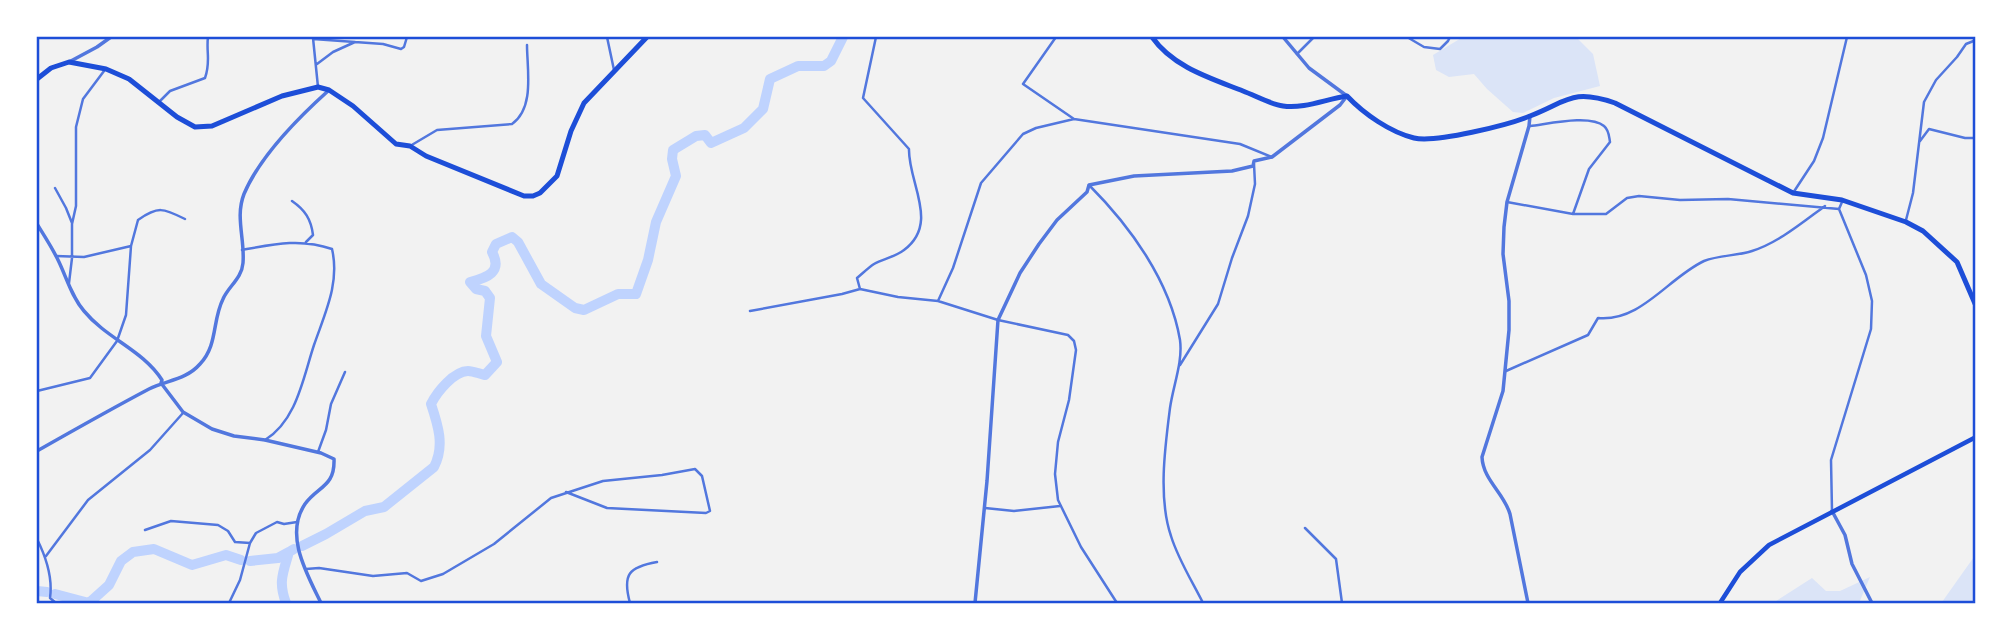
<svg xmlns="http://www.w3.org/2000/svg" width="2013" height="640" font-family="Commissioner,sans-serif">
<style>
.green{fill:#dbe4f7}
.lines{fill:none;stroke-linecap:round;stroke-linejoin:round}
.river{stroke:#bfd3fe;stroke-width:10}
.minor{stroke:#5277de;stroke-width:2.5}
.tertiary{stroke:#5277de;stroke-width:3.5}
.secondary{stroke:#1d4ed8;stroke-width:4.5}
.trunk{stroke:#1d4ed8;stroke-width:5}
.neatline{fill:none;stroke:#1d4ed8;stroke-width:2.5}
</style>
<rect width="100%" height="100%" fill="#f2f2f2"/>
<!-- green -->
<path class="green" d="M1463,37H1576L1593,54L1600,86L1554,98L1523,113L1513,112L1487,89L1474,74L1449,77L1436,70L1433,55Z
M1976,554V603H1940L1942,602Z
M1870,577L1859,603H1773L1812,578L1826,591H1840Z"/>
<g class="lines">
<!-- river -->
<path class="river" d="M302,546L326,534L365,511L384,507L434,467C445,446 438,425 431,404C437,392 454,371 468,371C473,371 480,374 485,375L497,362L486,336L490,298L485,291L476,289L470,282C487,278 503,272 492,252L496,244L512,237L518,242L541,284L575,308L584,310L618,294H636L648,260L656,222L676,176L672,159L673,150L696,136L705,135L711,143L744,128L763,109L770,79L798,66H824L831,61L843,37
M250,561L278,558L289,552
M37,591L47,592
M55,594L89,603L109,585L121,561L133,552L154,549L192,565L226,555L241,560
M286,603C278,582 283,573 289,552L294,549"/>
<!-- minor -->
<path class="minor" d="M607,37L614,70
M876,37L863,98L909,149C908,183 940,223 904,250C895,257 883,259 874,264C868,268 863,273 857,278L860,289L898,297L938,301L998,320L1068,335L1074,341L1076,350L1069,400L1058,442L1055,474L1058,500L1081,547L1117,603
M1056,37L1023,84L1074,119L1240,144L1272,157
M1407,37L1424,47L1440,49L1448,41L1450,37
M313,38L318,87
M313,39L383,44L401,49L404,47L407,37
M1297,54L1314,37
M317,64L333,52L355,42
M160,101L170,91L205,78C211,62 206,52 208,37
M1530,126C1548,124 1590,114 1604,126C1609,130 1609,136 1610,142L1589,169L1573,214
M1920,141L1929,129L1965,138H1976
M410,146L437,130L512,124C535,108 527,69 527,45
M1089,185C1130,226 1170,281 1180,340C1183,362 1173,386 1170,408C1165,447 1158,498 1171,536C1178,559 1192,581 1203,603
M55,188L66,208L72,223
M1793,193L1814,161L1823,138L1847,37
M292,201C305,210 311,219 313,235L306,242
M1507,202L1573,214H1606L1627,198L1639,196L1680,200L1728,199L1839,209
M1906,220L1913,193L1924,102L1936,80L1957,57L1966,44L1976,40
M242,250C274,244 301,238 332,249C340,283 325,313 314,345C303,378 297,420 265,440
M56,256L84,257L131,246
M69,283L72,258V224L76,206V127L83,99L104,71
M938,301L953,268L981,183L1023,134L1036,128L1074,119
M750,311L842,294L860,289
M1180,365L1218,304L1232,258L1248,216L1255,184L1254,164
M1506,371L1588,335L1598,318C1641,322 1668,278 1704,261C1719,255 1737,256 1752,251C1778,243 1803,222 1825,206
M37,391L90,378L117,341L126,315L131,246L138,220C158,206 163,208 185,219
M318,452L326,430L331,404L345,372
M985,508L1014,511L1060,506
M1832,511L1831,460L1871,329L1872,301L1866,275L1839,209L1842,202
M1305,528L1336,559L1342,603
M145,530L171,521L218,525L228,531L235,542L250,543
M37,539C46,557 53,577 50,598L56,603
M46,556L88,500L150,450L183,413
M306,569L319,568L373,576L407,573L421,581L443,574L494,544L551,498L603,481L662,475L695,469L702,476L710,511L706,513L607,508L566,492
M229,603L240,580L250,543L256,533L277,522L284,524L297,522
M630,603C622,574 629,567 657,562"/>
<!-- tertiary -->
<path class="tertiary" d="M69,62L97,47L111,37
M37,224C45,237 53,249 59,262C67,279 72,297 84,311C107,339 143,350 162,380L161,383L183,412L212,429L234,436L265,440L321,453L334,459C335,487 318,486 305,504C284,535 307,574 321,603
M37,451C74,430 111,409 149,389C167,380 186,380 200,364C218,345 212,321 223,299C228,287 242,278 243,263C245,239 235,217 244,194C260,156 298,118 328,91
M1832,511L1845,535L1852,564L1872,603
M975,603L987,481L998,320L1020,273L1039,244L1057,220L1087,192L1089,185L1134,176L1232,171L1253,166L1254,161L1272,157L1340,105L1347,96L1309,68L1283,37
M1528,603L1510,514C1504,493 1483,480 1482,457L1503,391L1509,330V301L1503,254L1504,227L1507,202L1529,126L1530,116"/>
<!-- secondary -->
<path class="secondary" d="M1720,603L1740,572L1769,545L1976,437"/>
<!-- trunk -->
<path class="trunk" d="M1152,37C1173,67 1210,78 1243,91C1256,96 1270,104 1283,106C1304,109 1326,99 1347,96C1364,114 1390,132 1414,138C1436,143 1508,125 1530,116C1567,102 1571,88 1615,103L1793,193L1842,200L1906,222L1923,231L1957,262L1976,306
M37,79L51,68L69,62L106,69L129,79L177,117L195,127L212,126L282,96L318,87L329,90L353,106L396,144L410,146L426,156L524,196H533L540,193L557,176L571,131L584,103L647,37"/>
</g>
<!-- border -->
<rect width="2013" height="640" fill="none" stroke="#ffffff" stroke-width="77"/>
<rect x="38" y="38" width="1936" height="564" class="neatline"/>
</svg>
